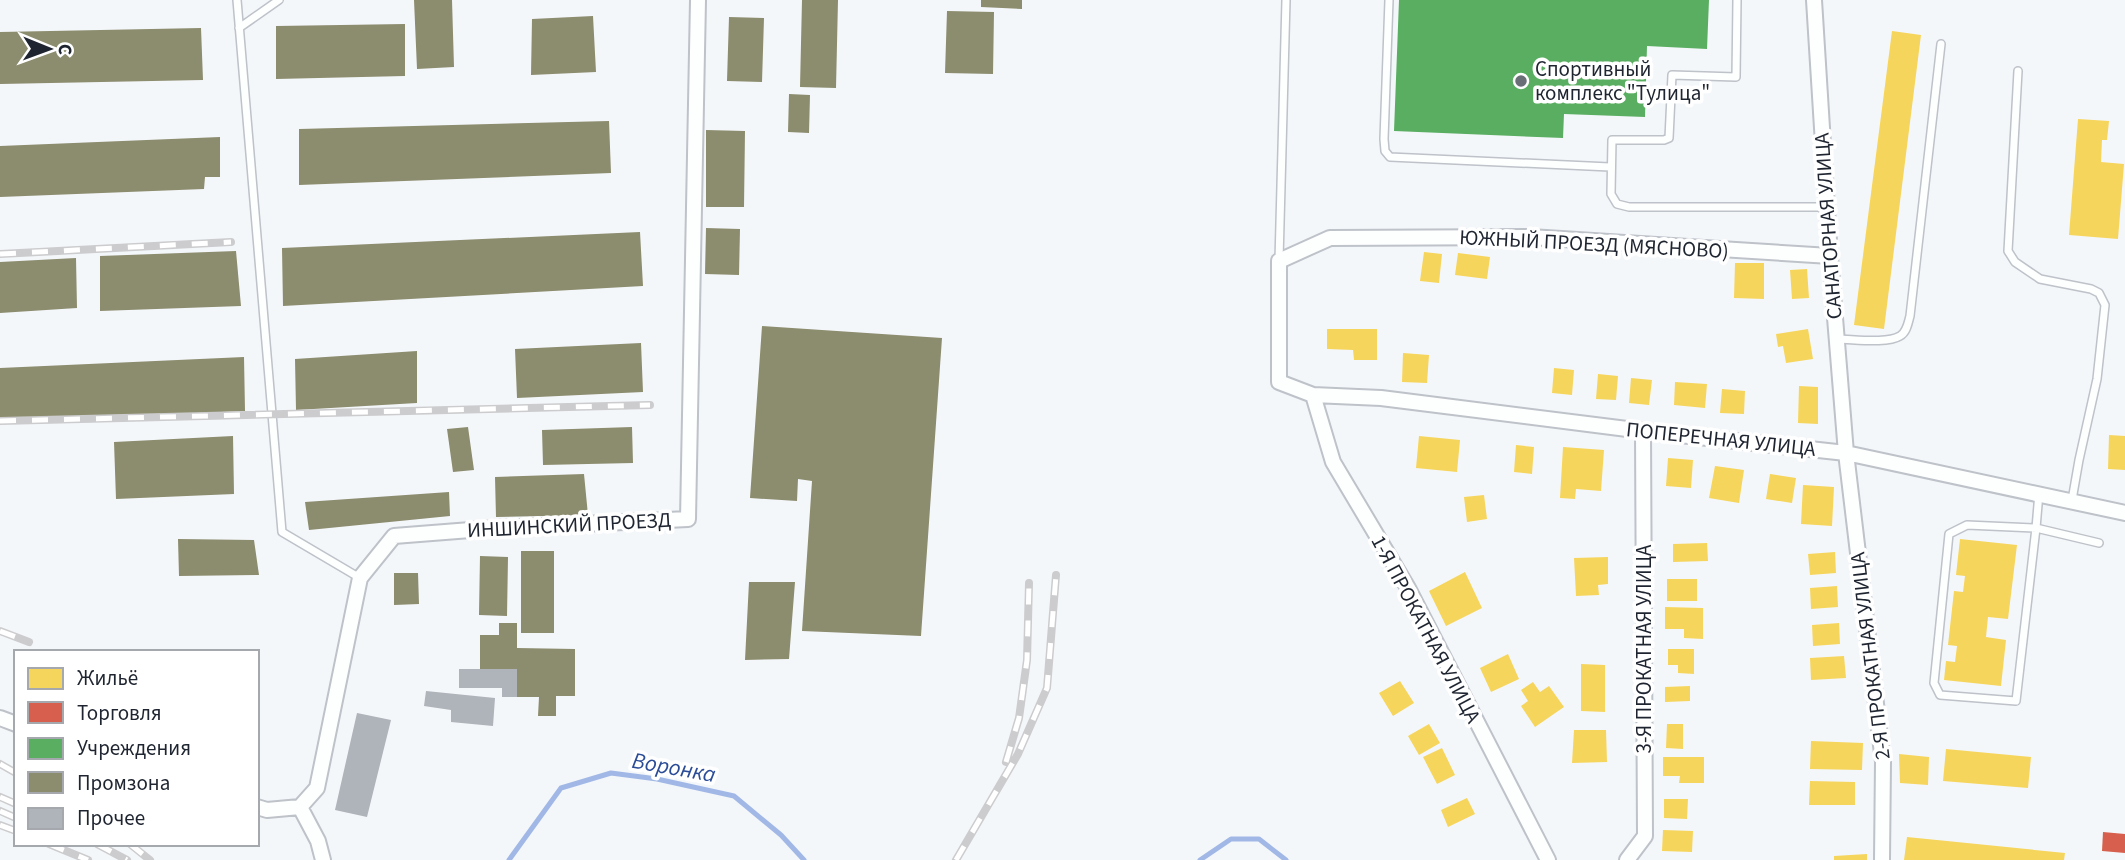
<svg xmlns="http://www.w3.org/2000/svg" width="2125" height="860" font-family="'Source Sans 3',sans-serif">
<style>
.homes{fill:#f6d55c}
.shops{fill:#d6604d}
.public{fill:#5aae61}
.industry{fill:#8c8c6e}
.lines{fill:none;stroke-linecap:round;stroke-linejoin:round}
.stream{stroke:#a1b8e6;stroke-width:5}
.building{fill:#afb3ba}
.lane-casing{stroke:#bec2c9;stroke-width:10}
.street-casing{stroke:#bec2c9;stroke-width:18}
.lane{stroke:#fdfefe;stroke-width:7}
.street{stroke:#fdfefe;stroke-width:14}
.rail-casing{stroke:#ccccce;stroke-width:8}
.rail{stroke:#fff;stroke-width:5;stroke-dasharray:16;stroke-linecap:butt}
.poi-dot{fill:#6a6e77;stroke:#fff;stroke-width:2.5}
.labels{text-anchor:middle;stroke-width:7;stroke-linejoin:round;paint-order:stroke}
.poi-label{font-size:21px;fill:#1f2530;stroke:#fff;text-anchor:start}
.street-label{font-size:21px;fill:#1f2530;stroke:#fff}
.water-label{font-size:23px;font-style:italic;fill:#2b4c97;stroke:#fff}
</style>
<rect width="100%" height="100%" fill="#f4f7fa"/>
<!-- homes -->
<path class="homes" d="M1892,31L1921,35L1884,329L1854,325Z
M2078,119L2109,121L2107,140H2102L2101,162L2124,164L2118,239L2069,235Z
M1424,252L1442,254L1439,283L1420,281Z
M1458,253L1490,257L1487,279L1455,275Z
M1735,263H1764V299L1734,298Z
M1807,269L1809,298L1792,299L1790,270Z
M1327,329H1377V360H1354L1353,350L1327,349Z
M1808,329L1813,359L1786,363L1783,346L1778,347L1776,334Z
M1403,353L1429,355L1427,383L1402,382Z
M1554,368L1574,370L1572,395L1552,393Z
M1598,374L1618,376L1616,400L1596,399Z
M1631,378L1652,380L1649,405L1629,403Z
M1675,382L1707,384L1705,408L1674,405Z
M1799,386L1818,387V424L1798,423Z
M1722,389L1745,391L1744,414L1720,413Z
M2109,435L2125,436V470L2108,469Z
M1419,436L1460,440L1457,472L1416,468Z
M1516,445L1534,447L1532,474L1514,472Z
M1563,447L1604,450L1601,491L1576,489L1575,499L1560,498Z
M1668,458L1693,460L1691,488L1666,486Z
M1715,466L1744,470L1739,503L1709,498Z
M1770,474L1796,478L1792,503L1766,499Z
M1803,485L1834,487L1832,526L1801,524Z
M1484,495L1487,519L1467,522L1464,497Z
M1960,539L2017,545L2008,619L1988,617L1986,637L2006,640L2001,686L1944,680L1946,661L1955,662L1957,646L1948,645L1954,591L1963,592L1965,576L1956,575Z
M1707,543L1708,561L1673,562V544Z
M1835,552L1836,573L1810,575L1808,554Z
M1608,557V584L1598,585L1599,595L1576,596L1574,558Z
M1465,572L1482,608L1446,626L1429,591Z
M1667,579H1697V601H1667Z
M1837,586L1838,607L1811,609L1810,588Z
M1665,607L1703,608V639L1684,638V629H1665Z
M1839,623L1840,644L1813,646L1812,625Z
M1668,649H1694V674L1678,673V665H1668Z
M1508,654L1519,679L1491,692L1480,668Z
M1844,656L1846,678L1811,680L1810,658Z
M1581,664L1605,665V712L1581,711Z
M1400,681L1414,703L1393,716L1379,693Z
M1533,682L1540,692L1549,686L1564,707L1535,727L1521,706L1528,701L1521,690Z
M1690,686V701L1665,702V687Z
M1429,724L1440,743L1419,755L1408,736Z
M1667,724H1683V749L1666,748Z
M1574,730H1606L1607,762L1572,763Z
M1811,741L1863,743L1862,770L1810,769Z
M1442,748L1455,775L1437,784L1423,757Z
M1946,749L2031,757L2028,788L1943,781Z
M1899,754L1929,757L1928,785L1900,783Z
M1663,757H1704V783H1679L1680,776H1663Z
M1810,781L1855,782V805H1809Z
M1467,798L1475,814L1448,827L1441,810Z
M1664,799H1688L1687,819L1664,818Z
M1663,830L1693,831L1692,852L1662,851Z
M1907,837L2065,853L2064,860H1904Z
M1867,854V860H1834V856Z"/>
<!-- shops -->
<path class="shops" d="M2103,832L2125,834V853L2102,851Z"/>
<!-- public -->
<path class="public" d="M1399,0H1709L1707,49L1647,46L1645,117L1564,114L1563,138L1394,131Z"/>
<!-- industry -->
<path class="industry" d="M414,0H452L454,67L417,69Z
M802,0H838L836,88L800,87Z
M981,0H1022V9L981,7Z
M947,11L994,12L993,74L945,73Z
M593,16L596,72L531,75L532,19Z
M729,17L764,18L762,82L727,81Z
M405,24V76L276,79V26Z
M201,28L203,80L0,84V32Z
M789,94L810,95L809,133L788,132Z
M609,121L611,173L299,185V129Z
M706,130L745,131L744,207H706Z
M220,137V177H205L204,189L0,197V146Z
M706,228L740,229L739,275L705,274Z
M640,232L643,286L283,306L282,248Z
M236,251L241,306L100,311V256Z
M76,258L77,308L0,313V262Z
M762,326L942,338L921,636L802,631L812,481L798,479L797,501L750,498Z
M641,343L643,392L517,398L515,349Z
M417,351V403L296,410L295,359Z
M244,357L245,411L0,421V368Z
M468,427L474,470L453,472L447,429Z
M632,427L633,463L543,465L542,430Z
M233,436L234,494L116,499L114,442Z
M584,474L588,515L496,517L495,477Z
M449,492L450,516L309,530L305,502Z
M178,539L254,540L259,575L179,576Z
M521,551H554V633H521Z
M480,556L508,557L507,616L479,615Z
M394,573H418L419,604L394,605Z
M749,582H795L789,659L745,660Z
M499,623H517V648L575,649V696H556V716H538L539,697H517V669H480V635H499Z"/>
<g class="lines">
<!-- stream -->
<path class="stream" d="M509,860L561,788L611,773L657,779L734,796L781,835L804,860
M1200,860L1231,839H1259L1286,860"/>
</g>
<!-- building -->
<path class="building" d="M459,669H517V697H502V688H459Z
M426,691L495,698L493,726L451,722V710L424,706Z
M357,713L391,720L367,817L335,810Z"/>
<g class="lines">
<defs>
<path id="lane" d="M237,0L282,532L360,578
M1389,0L1384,139L1385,151L1390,157L1610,167
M1737,0L1736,77L1672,75L1669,138L1664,140H1612L1611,194L1617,204L1629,207H1827
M239,28L279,0
M2018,71L2008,251L2015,262L2040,279L2091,289L2099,293L2105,305L2097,379L2079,460L2072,500
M1279,260L1286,0
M1837,339C1853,339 1887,344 1900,336C1907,332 1908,323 1910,316L1941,44
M2039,493L2036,528L2016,701L1940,695L1934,683L1949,534L1967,525L2036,528L2099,543"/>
<path id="street" d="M1814,0L1830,256L1846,453L1883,762L1882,860
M1830,256L1530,237L1330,238L1279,261V382L1313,395L1381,398L1643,431L1846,453L2125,513
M1313,395L1333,462L1408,588L1548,860
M0,718L16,724
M257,807L267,810L300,807L317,788L360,578L394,536L496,528L688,519L698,0
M300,807L318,841L323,860
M1627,860L1645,836L1643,431"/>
</defs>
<!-- lane casing -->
<use href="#lane" class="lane-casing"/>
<!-- street casing -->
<use href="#street" class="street-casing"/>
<!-- lane -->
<use href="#lane" class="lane"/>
<!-- street -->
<use href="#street" class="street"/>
<defs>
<path id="rail" d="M0,254L231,242
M0,421L650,405
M0,631L29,642
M1006,762L1019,718L1027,660L1029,583
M0,764L16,773
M0,797L16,804
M0,811L16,818
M0,825L16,831
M49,844L88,860
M97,844L127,860
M130,844L150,860
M956,860L1018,754L1047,688L1056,575"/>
</defs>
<!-- rail casing -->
<use href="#rail" class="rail-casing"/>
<!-- rail -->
<use href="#rail" class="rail"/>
</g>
<!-- markers -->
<circle class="poi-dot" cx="1521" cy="81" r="7"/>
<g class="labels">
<!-- poi labels -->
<g class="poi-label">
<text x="1535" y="76">Спортивный<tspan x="1535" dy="24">комплекс "Тулица"</tspan></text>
</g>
<!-- street labels -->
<g class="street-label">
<text transform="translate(1828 226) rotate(-94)" y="7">САНАТОРНАЯ УЛИЦА</text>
<text transform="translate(1594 244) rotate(3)" y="7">ЮЖНЫЙ ПРОЕЗД (МЯСНОВО)</text>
<text transform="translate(1721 439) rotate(6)" y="7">ПОПЕРЕЧНАЯ УЛИЦА</text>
<text transform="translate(569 525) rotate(-3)" y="7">ИНШИНСКИЙ ПРОЕЗД</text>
<text transform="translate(1426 629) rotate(62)" y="7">1-Я ПРОКАТНАЯ УЛИЦА</text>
<text transform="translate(1644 649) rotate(-90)" y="7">3-Я ПРОКАТНАЯ УЛИЦА</text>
<text transform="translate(1870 656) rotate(-97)" y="7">2-Я ПРОКАТНАЯ УЛИЦА</text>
</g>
<!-- water labels -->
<g class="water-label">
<text transform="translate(674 767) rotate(10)" y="8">Воронка</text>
</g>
</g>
<!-- legend -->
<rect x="14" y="650" width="245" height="196" fill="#ffffff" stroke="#a5a8ac" stroke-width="2"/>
<rect x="28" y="668" width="35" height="21" fill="#f6d55c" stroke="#a5a8ac" stroke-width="2"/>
<text x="77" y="685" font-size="21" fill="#1f2530">Жильё</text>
<rect x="28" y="702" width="35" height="21" fill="#d6604d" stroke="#a5a8ac" stroke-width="2"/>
<text x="77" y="720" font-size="21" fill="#1f2530">Торговля</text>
<rect x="28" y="738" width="35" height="21" fill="#5aae61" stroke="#a5a8ac" stroke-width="2"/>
<text x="77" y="755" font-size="21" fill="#1f2530">Учреждения</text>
<rect x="28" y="772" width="35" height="21" fill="#8c8c6e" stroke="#a5a8ac" stroke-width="2"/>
<text x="77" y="790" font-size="21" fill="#1f2530">Промзона</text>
<rect x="28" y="808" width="35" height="21" fill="#afb3ba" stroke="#a5a8ac" stroke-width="2"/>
<text x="77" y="825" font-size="21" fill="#1f2530">Прочее</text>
<!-- north arrow -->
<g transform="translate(49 49) rotate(91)" stroke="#ffffff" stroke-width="5" paint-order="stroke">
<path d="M0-5L12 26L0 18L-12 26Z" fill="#1f2530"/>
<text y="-10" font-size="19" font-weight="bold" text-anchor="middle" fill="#1f2530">С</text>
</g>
</svg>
